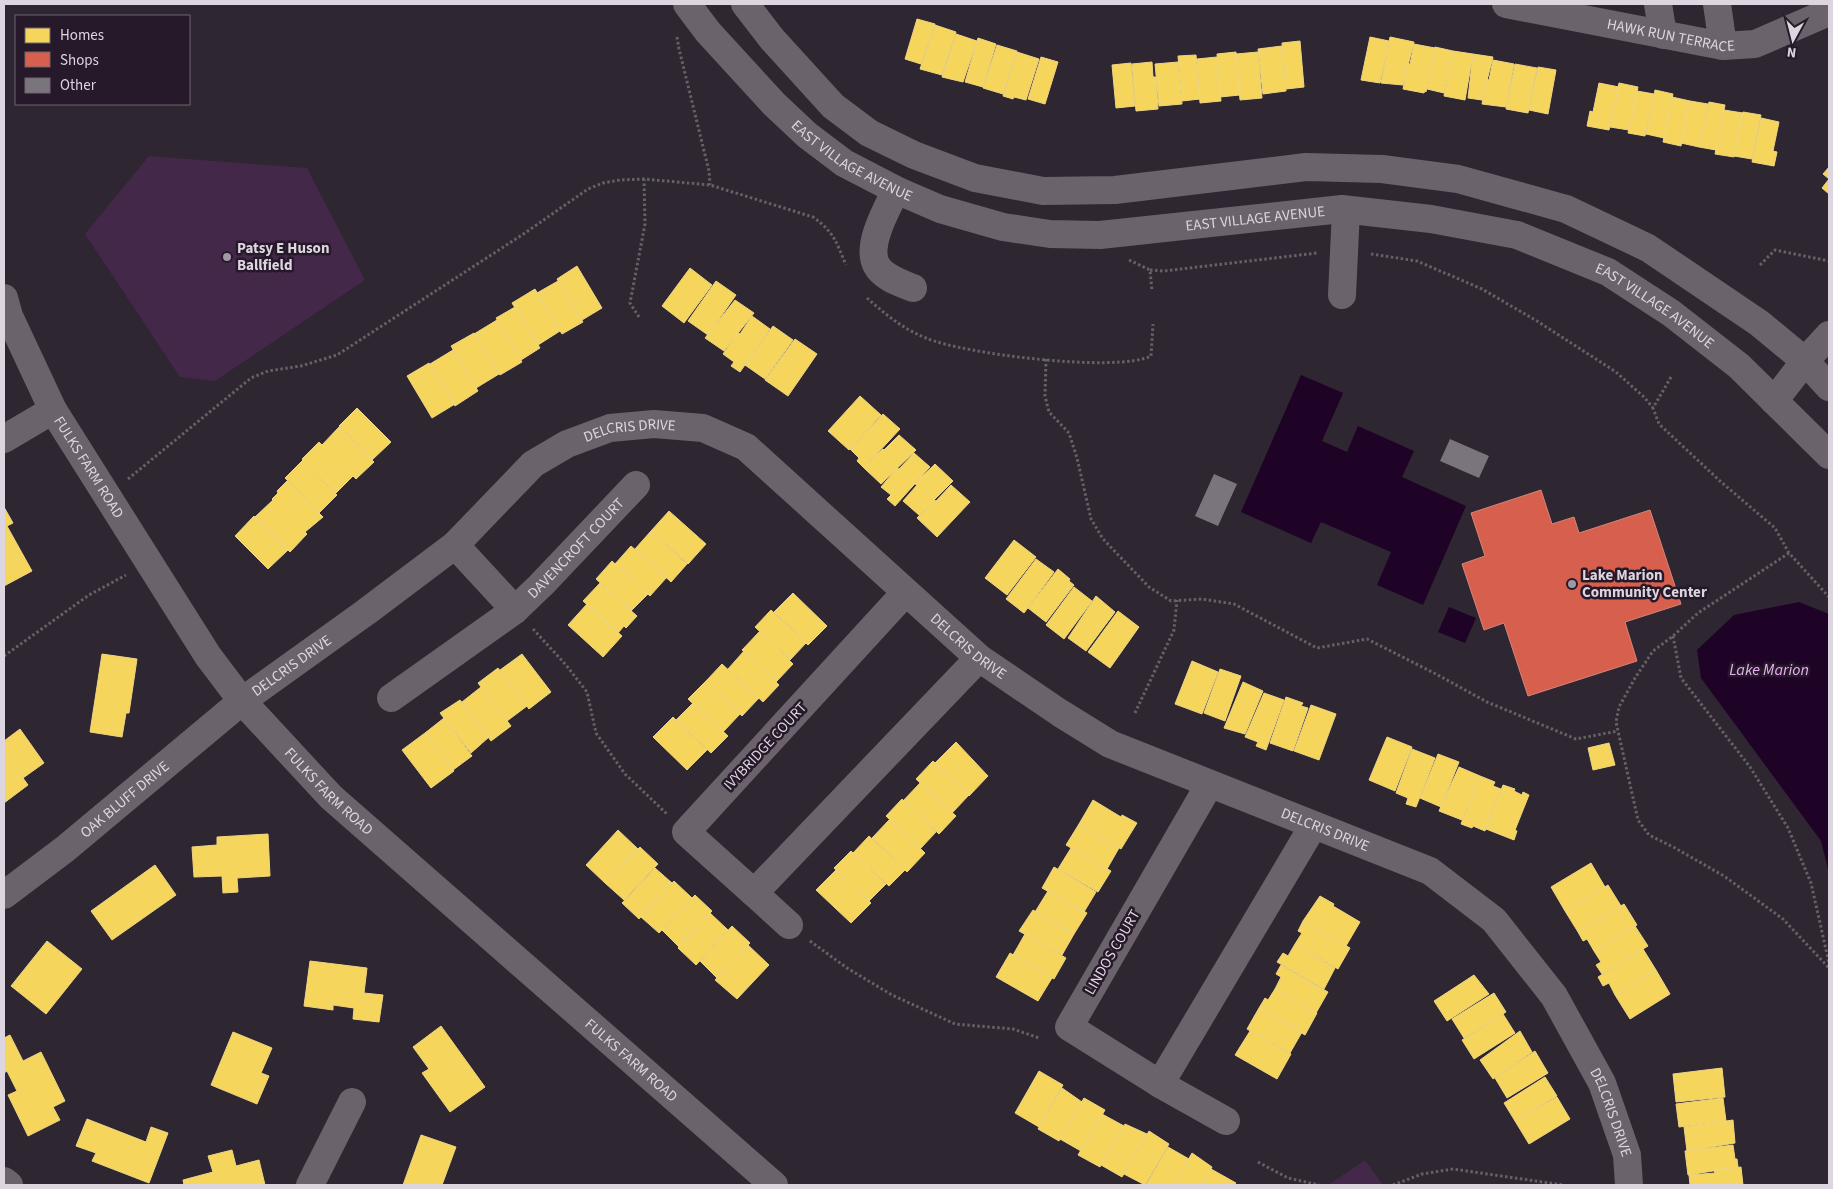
<svg xmlns="http://www.w3.org/2000/svg" width="1833" height="1189" font-family="'Source Sans 3',sans-serif">
<style>
.green{fill:#442849}
.water{fill:#1f0327}
.homes{fill:#f6d55c;stroke:#eed583}
.shops{fill:#d6604d;stroke:#d88379}
.building{fill:#7a747c}
.lines{fill:none;stroke-linecap:round;stroke-linejoin:round}
.path{stroke:#656167;stroke-width:3;stroke-dasharray:2.5 2.5;stroke-linecap:butt}
.minor{stroke:#6a636b;stroke-width:28}
.poi-dot{fill:#a098a2;stroke:#261929;stroke-width:2}
.labels{text-anchor:middle;stroke-width:5;stroke-linejoin:round;paint-order:stroke}
.street-label{font-size:15px;fill:#ddd5df;stroke:#261929}
.poi-label{font-size:15px;font-weight:bold;fill:#ddd5df;stroke:#261929;text-anchor:start}
.water-label{font-size:16px;font-style:italic;fill:#eaaff6;stroke:#261929}
</style>
<rect width="100%" height="100%" fill="#2e2630"/>
<!-- green -->
<path class="green" d="M149,156L307,168L365,280L215,381L180,377L85,234Z
M1365,1160L1383,1185H1328Z"/>
<!-- water -->
<path class="water" d="M1301,375L1343,393L1322,441L1347,452L1358,426L1414,451L1402,477L1466,506L1423,605L1377,585L1391,552L1321,522L1311,543L1241,512Z
M1799,602L1829,614V873L1821,841L1701,678L1697,650L1734,615Z
M1449,607L1476,618L1465,643L1438,632Z"/>
<!-- homes -->
<path class="homes" d="M917,19L935,24L921,64L905,59Z
M935,25L956,32L942,75L920,69Z
M956,34L977,41L963,82L942,77Z
M1370,37L1389,41L1380,83L1361,80Z
M1390,37L1414,42L1403,85L1381,83Z
M978,38L996,44L983,87L965,82Z
M1300,41L1304,87L1286,89L1282,43Z
M1414,44L1435,48L1426,92L1425,91L1424,93L1403,89L1408,64H1410Z
M997,45L1017,51L1003,94L983,88Z
M1282,46L1286,91L1263,94L1258,49Z
M1435,47L1453,51L1444,93L1427,89Z
M1453,51L1473,54L1465,100L1444,96Z
M1017,52L1039,59L1026,100L1014,97L1013,99L1003,96Z
M1236,52L1240,95L1220,97L1217,54Z
M1258,52L1262,98L1240,100L1236,54Z
M1473,54L1493,57L1482,100L1468,98Z
M1196,55L1200,99L1182,101L1178,56Z
M1041,57L1058,62L1045,104L1028,99Z
M1217,57L1221,101L1200,103L1197,59Z
M1493,60L1514,64L1506,107L1482,104L1486,79L1489,80Z
M1152,62L1153,77H1156L1158,109L1136,111L1132,64Z
M1178,62L1182,104L1159,106L1155,64Z
M1131,63L1135,106L1116,108L1112,65Z
M1515,64L1537,68L1528,113L1506,109Z
M1538,67L1556,70L1548,114L1529,110Z
M1599,83L1619,87L1609,130L1587,126L1590,111L1593,112Z
M1619,83L1638,87L1629,130L1610,127Z
M1655,90L1673,94L1664,138L1646,134Z
M1637,91L1654,94L1645,136L1628,133Z
M1672,97L1690,101L1681,146L1663,142Z
M1690,101L1708,104L1699,147L1681,143Z
M1709,102L1725,105L1716,150L1699,147Z
M1724,110L1743,113L1734,157L1715,154Z
M1743,112L1761,115L1752,159L1734,156Z
M1761,118L1779,122L1773,151L1777,152L1774,166L1752,162Z
M1829,167V179L1823,174Z
M1829,179V194L1822,188Z
M577,266L602,308L582,320L557,279Z
M690,268L712,285L684,323L662,306Z
M558,281L583,322L562,334L537,293Z
M716,281L736,295L708,335L688,321Z
M535,289L560,331L538,345L512,303Z
M735,300L754,313L724,351L705,338Z
M515,307L540,348L521,360L496,318Z
M752,316L770,329L740,372L731,366L734,362L723,354L738,333L740,334Z
M497,320L522,362L500,375L474,334Z
M773,326L793,340L765,379L745,365Z
M474,333L499,374L476,388L451,346Z
M795,339L817,354L788,396L765,380Z
M453,350L478,391L455,406L430,364Z
M429,363L455,404L432,418L407,376Z
M860,396L881,415L849,450L828,431Z
M357,408L391,442L372,460L339,426Z
M883,414L900,429L864,468L857,461L859,458L850,449Z
M339,427L374,462L356,479L322,445Z
M899,435L916,450L881,484L864,468L883,449L884,450Z
M319,442L353,476L336,493L302,459Z
M914,453L930,467L895,506L887,499L891,495L881,487L897,468L899,469Z
M303,460L337,495L319,513L285,478Z
M935,464L953,481L919,515L903,501L917,485L915,484Z
M287,481L323,517L305,532L272,499L278,493L277,491Z
M951,485L970,502L937,537L917,518L934,500L936,501Z
M273,500L307,534L290,552L255,517Z
M4,507L13,523L7,526L32,571L4,586Z
M669,511L706,544L688,564L651,531Z
M254,516L288,550L268,569L235,536Z
M651,531L687,564L671,582L635,549Z
M1014,540L1036,557L1007,595L985,578Z
M631,546L667,577L650,596L615,564Z
M1036,559L1054,572L1024,613L1006,599Z
M612,561L648,594L631,611L596,579Z
M1058,569L1070,579L1069,581L1074,585L1046,622L1028,608Z
M600,583L637,616L626,628L624,626L618,633L583,601Z
M1074,587L1092,601L1064,639L1046,625Z
M793,593L827,626L808,645L774,612Z
M1096,596L1115,612L1086,651L1068,638Z
M587,604L622,636L603,657L568,625Z
M771,610L806,643L790,660L755,627Z
M1118,611L1139,627L1110,668L1088,652Z
M760,631L793,664L776,682L742,650Z
M744,651L779,685L763,702L728,669Z
M102,654L137,659L129,713H126L122,737L90,732Z
M522,654L551,692L529,709L500,670Z
M1192,661L1218,672L1202,714L1175,704Z
M722,664L759,698L742,716L706,681Z
M498,668L527,706L507,721L478,683Z
M1220,669L1241,676L1225,721L1204,713Z
M706,681L740,714L723,732L688,699Z
M1243,682L1263,691L1245,734L1224,728Z
M481,687L511,726L491,741L462,702Z
M1264,693L1284,700L1266,750L1256,746L1258,742L1245,737Z
M1286,697L1303,703L1301,706L1308,708L1293,751L1270,743Z
M460,700L489,737L471,753L440,713Z
M693,703L728,736L711,753L676,720Z
M1311,705L1336,714L1319,760L1294,751Z
M673,717L707,750L687,770L653,737Z
M444,718L472,756L453,770L425,733Z
M20,729L44,763L23,778L28,785L4,803V741Z
M425,733L454,771L431,788L402,750Z
M1387,737L1412,747L1395,791L1369,780Z
M956,742L988,776L969,796L935,763Z
M1609,743L1615,765L1593,770L1588,748Z
M1412,749L1435,758L1416,807L1406,804L1408,798L1396,793Z
M1438,754L1459,762L1441,807L1420,798Z
M933,761L969,795L952,813L916,779Z
M1459,767L1480,776L1462,820L1439,811Z
M1480,776L1495,782L1493,786L1501,789L1485,831L1473,826L1472,828L1461,824Z
M920,783L956,816L939,834L903,801Z
M1503,785L1515,789L1514,791L1522,795L1523,792L1529,795L1515,830L1517,831L1514,840L1486,829Z
M902,799L936,832L920,849L886,816Z
M1093,800L1121,817L1122,815L1137,823L1121,849L1079,824Z
M890,819L925,853L907,872L872,838Z
M1079,824L1119,848L1107,869L1066,845Z
M618,830L638,849L605,883L586,865Z
M268,834L270,876L237,878L238,892L223,893L222,876L194,877L192,847L217,845V837Z
M869,836L905,870L889,886L853,853Z
M640,847L658,864L624,900L605,883Z
M1071,848L1111,871L1098,892L1058,869Z
M851,851L886,884L869,901L834,868Z
M1591,863L1605,887L1565,911L1551,887Z
M155,865L176,895L112,940L91,911Z
M1054,867L1096,892L1084,912L1042,888Z
M655,868L672,883L639,919L622,903Z
M836,870L871,903L851,923L816,890Z
M674,881L692,898L659,933L641,917Z
M1608,885L1621,906L1578,932L1565,911Z
M1048,891L1087,913L1074,934L1035,912Z
M695,895L712,911L679,947L662,930Z
M1320,896L1334,904L1333,906L1360,922L1346,946L1303,921Z
M1624,904L1637,925L1594,951L1587,939L1583,941L1578,932Z
M1033,910L1074,934L1062,955L1019,931Z
M710,913L728,930L696,965L678,948Z
M1303,921L1350,948L1338,969L1295,944L1302,933L1298,931Z
M732,926L750,943L717,978L700,961Z
M1635,926L1648,946L1602,974L1596,965L1601,962L1594,951Z
M1025,934L1066,958L1054,979L1013,955Z
M47,941L82,969L46,1014L11,986Z
M1295,944L1335,968L1324,989L1277,962L1283,953L1288,956Z
M748,945L769,965L737,999L715,980Z
M1643,949L1656,970L1615,995L1609,983L1603,986L1598,977Z
M1010,953L1052,978L1038,1001L996,977Z
M310,961L367,968L364,993L383,995L379,1022L353,1019L354,1008L333,1005V1010L304,1006Z
M1281,965L1328,992L1316,1013L1275,989L1281,977L1276,974Z
M1656,970L1670,994L1630,1019L1615,995Z
M1474,975L1489,994L1447,1021L1434,1001Z
M1275,989L1317,1013L1305,1035L1259,1008L1265,998L1268,1000Z
M1494,993L1506,1012L1464,1038L1452,1019Z
M1259,1008L1302,1032L1290,1053L1247,1029Z
M1503,1014L1515,1033L1474,1059L1462,1040Z
M441,1026L485,1087L450,1112L422,1073L429,1069L413,1047Z
M1250,1031L1291,1054L1277,1079L1235,1055Z
M1520,1031L1532,1052L1493,1079L1480,1060Z
M233,1032L272,1048L261,1073L269,1076L257,1104L211,1085Z
M10,1035L23,1061L41,1052L65,1101L53,1107L60,1120L28,1136L8,1095L17,1091L7,1071L4,1073V1038Z
M1535,1051L1548,1073L1507,1098L1495,1078Z
M1722,1068L1725,1097L1676,1102L1673,1074Z
M1039,1071L1063,1085L1039,1127L1015,1113Z
M1545,1077L1557,1096L1515,1121L1504,1103Z
M1062,1088L1082,1102L1059,1141L1038,1129Z
M1557,1097L1570,1119L1529,1144L1515,1121Z
M1084,1098L1105,1110L1081,1151L1060,1139Z
M1723,1098L1726,1121L1679,1127L1676,1104Z
M1102,1114L1124,1126L1100,1167L1078,1155Z
M87,1119L146,1142L151,1127L168,1133L149,1183L92,1161L96,1153L76,1146Z
M1733,1120L1735,1143L1687,1151L1684,1127Z
M1125,1124L1147,1134L1122,1177L1101,1165Z
M1149,1131L1169,1144L1145,1185L1124,1174Z
M421,1135L456,1147L442,1185H403Z
M1733,1145L1735,1159H1737L1738,1167L1688,1175L1685,1151Z
M1168,1147L1189,1159L1174,1185H1146Z
M232,1150L236,1166L259,1160L265,1185H184L183,1180L213,1172L208,1156Z
M1192,1153L1212,1167L1211,1169L1201,1185H1174Z
M1741,1167L1743,1185H1690L1689,1175L1715,1173L1714,1170Z
M1211,1169L1236,1183L1234,1185H1201Z"/>
<!-- shops -->
<path class="shops" d="M1541,490L1552,524L1574,517L1579,533L1650,510L1681,604L1625,622L1637,661L1528,696L1504,623L1484,630L1462,564L1485,556L1471,513Z"/>
<!-- building -->
<path class="building" d="M1450,439L1489,456L1479,478L1440,461Z
M1214,474L1237,484L1218,526L1195,516Z"/>
<g class="lines">
<!-- path -->
<path class="path" d="M677,37L679,49L709,171L710,185
M1371,254L1417,261L1482,289L1537,321L1616,372L1644,397L1653,408
M1129,260L1150,270L1152,291
M1760,265L1775,250L1829,261
M1150,270L1164,271L1317,253
M867,298C885,314 903,329 926,338C963,354 1117,373 1151,356L1153,324
M639,317L630,303L645,224L644,179
M1046,359L1045,396L1049,412L1069,433L1077,458L1091,519L1103,539L1149,587L1171,601L1202,599L1234,604L1317,648L1367,639L1436,674L1487,702L1576,739L1618,731
M1671,377L1653,408L1659,424L1720,481L1775,528L1789,553L1829,597
M128,479L251,378L268,371L301,366L337,355L525,233L588,189L603,183L620,180L644,179L710,185L813,217C835,233 836,242 846,265
M1789,553L1698,613L1673,636L1653,651L1635,678L1619,707L1616,722L1638,820L1649,835L1675,848L1724,876L1783,919L1829,968
M533,629L566,665L587,692L596,733L625,774L667,814
M1673,636L1681,678L1750,767L1788,828L1811,883L1829,963
M4,656L89,595L126,575
M1135,713L1174,630L1177,600
M810,941L847,968L892,995L955,1024L1013,1029L1039,1038
M1258,1162L1288,1178L1319,1185
M1393,1185L1422,1174L1453,1169L1563,1185"/>
<!-- minor -->
<g class="minor">
<path id="s1" d="M687,4L708,32L774,104L807,135L844,163L896,190L940,209L1003,227L1050,234L1100,235L1342,209L1431,219L1517,235L1608,272L1671,313L1739,366L1829,455"/>
<path d="M745,4L772,39L833,106L869,133L914,155L975,178L1043,191L1115,190L1306,167L1382,169L1458,179L1566,209L1648,248L1759,323L1805,361L1829,387"/>
<path id="s2" d="M1506,4L1723,46L1755,44L1829,12"/>
<path d="M1658,4L1663,35"/>
<path d="M1717,4L1723,46"/>
<path d="M896,190C887,209 865,246 877,266C884,278 901,283 913,288"/>
<path d="M1342,295L1346,210"/>
<path id="s3" d="M4,298L9,316L53,410L208,656L242,701L331,797L774,1185"/>
<path d="M1774,401L1805,361L1829,335"/>
<path d="M4,439L53,410"/>
<path d="M455,545L515,610"/>
<path d="M905,593L686,832L754,893L979,658"/>
<path id="s4" d="M391,698L515,610L541,585L636,485"/>
<path d="M1209,785L1069,1027L1160,1084L1226,1121"/>
<path d="M754,893L789,925"/>
<path id="s5" d="M4,895L65,849L242,701L366,612L455,545L533,464L567,444L610,428L654,424L703,428L746,447L979,658L1060,713L1110,744L1430,871L1494,920L1554,996L1602,1083L1627,1155L1629,1185"/>
<path d="M1160,1084L1313,826"/>
<path d="M4,1181L9,1185"/>
<path d="M310,1185L352,1102"/>
</g>
</g>
<!-- markers -->
<g class="poi-dot">
<circle cx="227" cy="257" r="5"/>
<circle cx="1572" cy="584" r="5"/>
</g>
<g class="labels">
<!-- street labels -->
<g class="street-label">
<text dy="5" stroke="none"><textPath href="#s2" startOffset="168">HAWK RUN TERRACE</textPath></text>
<text dy="5" stroke="none"><textPath href="#s1" startOffset="230">EAST VILLAGE AVENUE</textPath></text>
<text dy="5" stroke="none"><textPath href="#s1" startOffset="650">EAST VILLAGE AVENUE</textPath></text>
<text dy="5" stroke="none"><textPath href="#s1" startOffset="1070">EAST VILLAGE AVENUE</textPath></text>
<text dy="5" stroke="none"><textPath href="#s5" startOffset="788">DELCRIS DRIVE</textPath></text>
<text dy="5" stroke="none"><textPath href="#s3" startOffset="190">FULKS FARM ROAD</textPath></text>
<text dy="5" stroke="none"><textPath href="#s4" startOffset="239">DAVENCROFT COURT</textPath></text>
<text dy="5" stroke="none"><textPath href="#s5" startOffset="1208">DELCRIS DRIVE</textPath></text>
<text dy="5" stroke="none"><textPath href="#s5" startOffset="368">DELCRIS DRIVE</textPath></text>
<text transform="translate(765 746) rotate(-47)" y="5">IVYBRIDGE COURT</text>
<text dy="5" stroke="none"><textPath href="#s3" startOffset="595">FULKS FARM ROAD</textPath></text>
<text dy="5" stroke="none"><textPath href="#s5" startOffset="154">OAK BLUFF DRIVE</textPath></text>
<text dy="5" stroke="none"><textPath href="#s5" startOffset="1612">DELCRIS DRIVE</textPath></text>
<text transform="translate(1112 952) rotate(-60)" y="5">LINDOS COURT</text>
<text dy="5" stroke="none"><textPath href="#s3" startOffset="1000">FULKS FARM ROAD</textPath></text>
<text dy="5" stroke="none"><textPath href="#s5" startOffset="2032">DELCRIS DRIVE</textPath></text>
</g>
<!-- poi labels -->
<g class="poi-label">
<text x="237" y="253">Patsy E Huson<tspan x="237" dy="17">Ballfield</tspan></text>
<text x="1582" y="580">Lake Marion<tspan x="1582" dy="17">Community Center</tspan></text>
</g>
<!-- water labels -->
<g class="water-label">
<text x="1769" y="675">Lake Marion</text>
</g>
</g>
<!-- border -->
<rect width="1833" height="1189" fill="none" stroke="#ddd5df" stroke-width="10"/>
<!-- legend -->
<rect x="15" y="15" width="175" height="90" fill="#261929" stroke="#6f6472"/>
<rect x="25" y="28" width="25" height="15" fill="#f6d55c" stroke="#6f6472"/>
<text x="60" y="40" font-size="15" fill="#ddd5df">Homes</text>
<rect x="25" y="52" width="25" height="15" fill="#d6604d" stroke="#6f6472"/>
<text x="60" y="65" font-size="15" fill="#ddd5df">Shops</text>
<rect x="25" y="78" width="25" height="15" fill="#7a747c" stroke="#6f6472"/>
<text x="60" y="90" font-size="15" fill="#ddd5df">Other</text>
<!-- north arrow -->
<g transform="translate(1793 40) rotate(187)" stroke="#261929" stroke-width="4" paint-order="stroke">
<path d="M0-4L9 19L0 12L-9 19Z" fill="#ddd5df"/>
<text y="-8" font-size="14" font-weight="bold" text-anchor="middle" fill="#ddd5df">N</text>
</g>
</svg>
